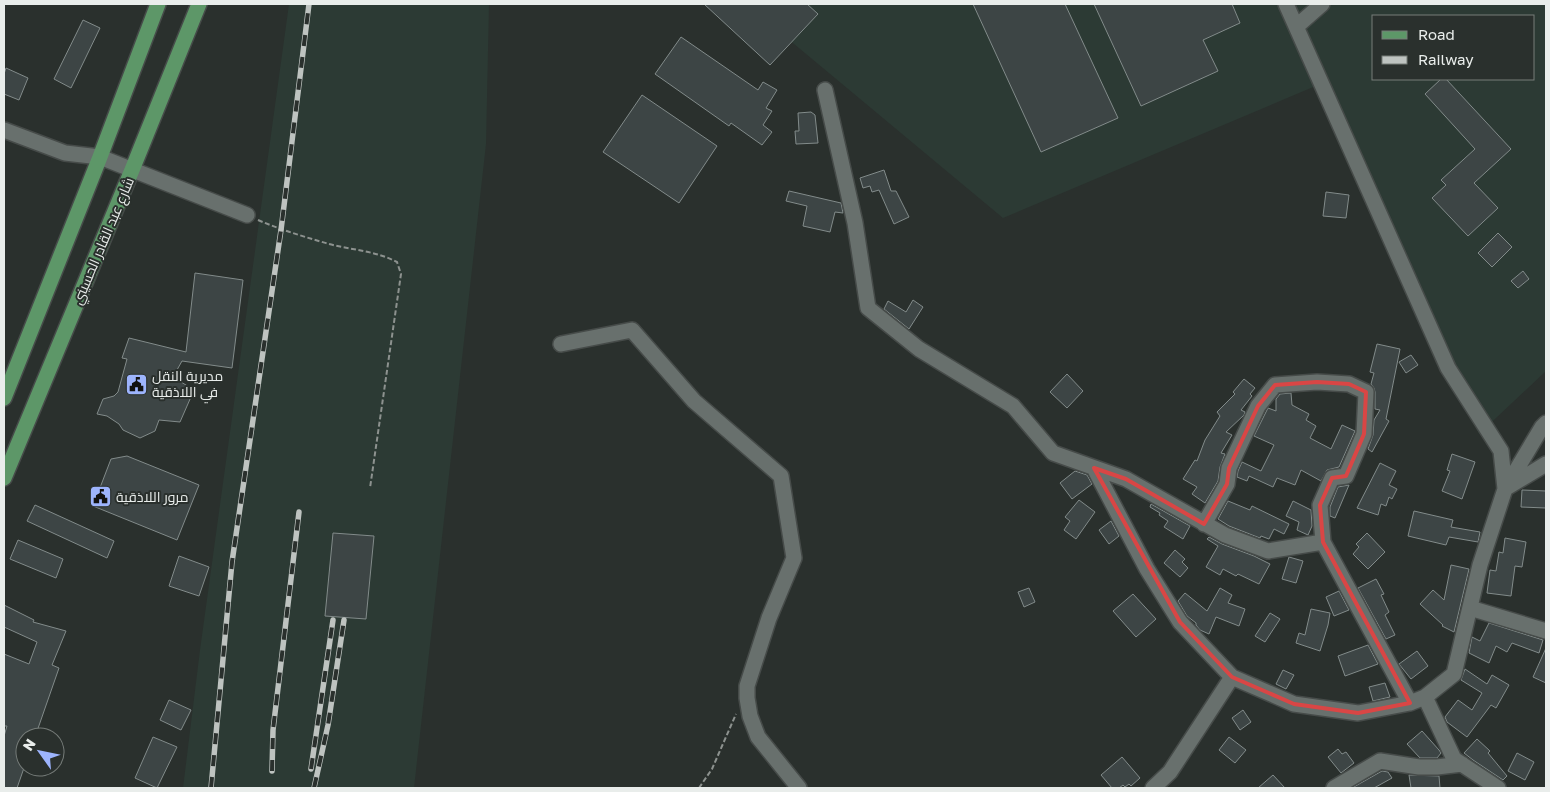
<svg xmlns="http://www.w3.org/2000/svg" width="1550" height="792" font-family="'Golos Text',Cairo,sans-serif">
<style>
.built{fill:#2c3a34;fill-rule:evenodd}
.building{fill:#3d4545;stroke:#828b8a}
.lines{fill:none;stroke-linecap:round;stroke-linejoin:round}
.minor-casing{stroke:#464b49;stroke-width:18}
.major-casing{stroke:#464b49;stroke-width:18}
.path{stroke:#8d928f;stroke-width:2;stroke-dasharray:5 2.5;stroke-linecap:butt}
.minor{stroke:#68706d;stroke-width:15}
.major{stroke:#5d9768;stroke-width:15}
.rail-casing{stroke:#bec3c0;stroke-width:5.5}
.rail{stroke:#2a302d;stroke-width:4;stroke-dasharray:11;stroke-linecap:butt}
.marked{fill:none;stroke:#d94645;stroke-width:4;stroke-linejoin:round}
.labels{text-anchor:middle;stroke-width:4;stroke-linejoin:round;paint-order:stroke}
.street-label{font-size:14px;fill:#e9edeb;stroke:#2a302d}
.poi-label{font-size:14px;fill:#e9edeb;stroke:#2a302d;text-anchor:start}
</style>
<rect width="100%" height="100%" fill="#2a302d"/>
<!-- built -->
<path class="built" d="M289,4H489L486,144L414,788H183L200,650Z
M748,4H1546V371L1479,434L1325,82L1003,218L758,14ZM1374,16H1534V79H1374Z"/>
<!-- building -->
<path class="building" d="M704,4H807L818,14L770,65Z
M973,4H1065L1118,118L1041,152Z
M1094,4H1232L1240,23L1203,40L1218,71L1141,106Z
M83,20L100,28L71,88L54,79Z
M681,37L758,90L763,82L777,90L766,108L772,111L763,125L772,132L762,145L731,123L729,126L655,74Z
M6,68L28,78L19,100L4,94V74Z
M1441,79H1446L1511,149L1474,183L1498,208L1468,236L1432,198L1446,185L1441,180L1475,149L1425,94Z
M642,95L717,146L679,203L603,152Z
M811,112L815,115L818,143L796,144L795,131H799L798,113Z
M884,170L891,191H896L909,217L894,224L879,190L872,192L870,186L863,188L860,178Z
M789,191L841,203L843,213L835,212L830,232L803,226L807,206L786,201Z
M1326,192L1349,195L1346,218L1323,216Z
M1498,233L1512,247L1492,267L1478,253Z
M1523,271L1529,279L1518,288L1511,281Z
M195,273L243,280L232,368L182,361L173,377L194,390L180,422L159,420L155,431L140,438L123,430L119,424L107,416L97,414L103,399L114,396L118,392L127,359L122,358L129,338L186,352Z
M913,300L923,307L909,329L884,309L888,301L906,312Z
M1377,344L1400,349L1386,419L1389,421L1372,452L1368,449L1373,435L1374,420L1380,410L1375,409V392L1374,388L1371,384L1374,373L1370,372Z
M1411,355L1418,365L1406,373L1399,362Z
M1067,374L1083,391L1067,408L1050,392Z
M1244,379L1255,388L1250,394L1252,396L1241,410L1245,412L1244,415L1226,432L1232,435L1221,453L1225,454L1220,467L1218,481L1205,503L1192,494L1197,487L1183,479L1195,460L1197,461L1205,440L1220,416L1217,412L1235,394L1233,392Z
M1291,393L1292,405L1309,414L1306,420L1316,426L1310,438L1331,449L1342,425L1355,431L1339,467L1327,470L1321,481L1301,470L1295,485L1277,478L1273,487L1249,476L1247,481L1237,477L1238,471L1242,462L1261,471L1274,445L1254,436L1268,408L1276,411V399L1280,394Z
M1452,454L1475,462L1462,499L1442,491L1450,471L1447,470Z
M127,456L199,485L177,540L93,506L111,459Z
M1380,463L1396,471L1389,485L1397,489L1392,499L1389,497L1386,506L1381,504L1378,515L1357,508Z
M1075,471L1087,475L1092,484L1072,499L1060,483Z
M1349,485L1335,518L1330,516V507L1338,487Z
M1522,490L1546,491V508L1521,507Z
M1079,500L1095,512L1076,539L1064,530L1070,521L1065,517Z
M1228,501L1250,510L1252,506L1289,524L1284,534L1274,529L1269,539L1261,536L1260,538L1229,526L1218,519Z
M1293,501L1311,510L1312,526L1308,535L1297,530L1299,522L1286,516Z
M1151,504L1190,526L1183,539L1164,527L1168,521L1159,515L1160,513L1150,507Z
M35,505L114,541L107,558L27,521Z
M1414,511L1453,520L1451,527L1480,532L1478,542L1449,537L1446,545L1408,536Z
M1111,521L1119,536L1109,544L1099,530Z
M333,533L374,536L366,619L325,616Z
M1367,533L1385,552L1368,569L1353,554L1359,547L1356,544Z
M1209,537L1222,544L1254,556L1270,564L1259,584L1238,574L1236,576L1223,569L1220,575L1206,567L1218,546L1207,539Z
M1505,538L1526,542L1522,567L1515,566L1511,596L1487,593L1490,570L1496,571L1499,552L1503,553Z
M18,540L63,559L56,578L10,559Z
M1175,550L1185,559L1182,562L1188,568L1180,577L1164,563Z
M179,556L209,567L199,596L169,586Z
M1289,557L1303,561L1296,583L1282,579Z
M1451,565L1469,569L1454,632L1442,626L1443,625L1420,604L1433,590L1444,600Z
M1376,579L1384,594L1381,595L1389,612L1385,615L1395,635L1386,639L1358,588Z
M1029,588L1035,602L1024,607L1018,592Z
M1220,588L1232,595L1228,603L1245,609L1239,626L1216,617L1209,634L1200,630L1196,625V623L1187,616L1178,601L1185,593L1207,611Z
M1339,591L1349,610L1334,616L1326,597Z
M1133,594L1156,619L1136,637L1113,611Z
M4,605L34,620L33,622L66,631L52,665L59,668L35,737H25V765L17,788H4V736L7,726H4V654L29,664L37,642L4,627Z
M1311,609L1330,613L1328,625L1320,651L1296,643L1299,633L1305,635Z
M1270,613L1280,619L1265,642L1255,636Z
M1489,623L1543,640L1539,653L1512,643L1507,652L1496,646L1489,663L1469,653L1472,637L1480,641Z
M1368,645L1378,664L1345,676L1338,656Z
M1546,648V683L1533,677Z
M1417,651L1428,666L1411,679L1399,664Z
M1465,669L1487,684L1492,675L1509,685L1496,708L1491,705L1467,737L1447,722L1445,717L1458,700L1472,710L1482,693L1461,680Z
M1283,670L1294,675L1286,689L1276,684Z
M1385,683L1390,697L1373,701L1369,687Z
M169,700L191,710L181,730L160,720Z
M1243,710L1251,722L1240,730L1232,718Z
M1422,731L1439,750L1441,753L1437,758H1420L1407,744Z
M153,737L177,747L157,788L135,778Z
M1229,737L1246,750L1235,763L1219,750Z
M1477,739L1490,751L1488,753L1507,776L1503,780L1473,760L1464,753Z
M1338,749L1342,754L1346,752L1354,763L1341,773L1328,757Z
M1517,753L1534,762L1525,780L1508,771Z
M1122,757L1140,778L1131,786L1129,784L1125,787L1123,785L1119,788H1112L1101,775Z
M1382,771L1388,772L1392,778L1374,788H1352Z
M1273,775L1285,788H1258Z
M1409,775L1439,776L1440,788H1411Z"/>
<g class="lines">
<defs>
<path id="minor" d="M1286,4L1448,368L1501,451L1505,489L1480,565L1454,674L1425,697
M1297,26L1322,4
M825,90L855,223L868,308L919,349L1013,406L1053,453L1126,479L1225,535L1268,551L1323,542L1410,703L1425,697L1454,759L1498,788
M4,130L65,153L100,157L247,215
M561,344L632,330L694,401L781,476L794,558L769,618L747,686V698L750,716L758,737L799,788
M1094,468L1147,569L1180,622L1232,677
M1506,488L1546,464
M1505,489L1542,427L1546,423
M1204,524L1227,484L1229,468L1258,406L1275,385L1317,382L1349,384L1366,392L1364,434L1346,476L1332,478L1320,505L1323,542
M1470,608L1546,631
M1153,788L1170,772L1232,677L1294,704L1358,713L1410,703
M1334,788L1380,761L1419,767H1437L1462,764"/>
<path id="major" d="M4,398L100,157L158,4
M4,478L132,170L199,4"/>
</defs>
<!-- minor casing -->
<use href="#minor" class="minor-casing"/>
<!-- major casing -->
<use href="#major" class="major-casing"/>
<!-- path -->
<path class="path" d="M258,220C281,230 305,237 329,244C352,250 376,251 397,262L401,274L370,488
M699,788L712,769L736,714"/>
<!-- minor -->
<use href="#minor" class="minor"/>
<!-- major -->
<use href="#major" class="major"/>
<defs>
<path id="rail" d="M311,769L333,620
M272,771L273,730L299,512
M211,788L232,562L281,230L309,4
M314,788L328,725L344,620"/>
</defs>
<!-- rail casing -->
<use href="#rail" class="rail-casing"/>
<!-- rail -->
<use href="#rail" class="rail"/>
</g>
<!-- marked area -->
<path class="marked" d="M1317,382L1349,384L1366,392L1364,434L1346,476L1332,478L1320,505L1323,542L1410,703L1358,713L1294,704L1232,677L1180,622L1094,468L1126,479L1204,524L1227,484L1229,468L1258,406L1275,385Z"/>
<!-- icons -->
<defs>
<symbol id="civic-square" viewBox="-11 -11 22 22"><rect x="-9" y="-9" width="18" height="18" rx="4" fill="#9db4fd" stroke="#2a302d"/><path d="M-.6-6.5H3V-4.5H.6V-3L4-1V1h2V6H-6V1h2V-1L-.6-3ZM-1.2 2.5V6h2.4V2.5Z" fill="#111"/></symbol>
</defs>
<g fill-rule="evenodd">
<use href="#civic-square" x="124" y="372" width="25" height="25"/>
<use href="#civic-square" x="88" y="484" width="25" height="25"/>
</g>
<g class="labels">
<!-- street labels -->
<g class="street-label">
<text transform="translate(103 241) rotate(-67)" y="5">شارع عبد القادر الحسيني</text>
</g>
<!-- poi labels -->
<g class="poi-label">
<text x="152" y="381">مديرية النقل<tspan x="152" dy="16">في اللاذقية</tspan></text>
<text x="116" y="502">مرور اللاذقية</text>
</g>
</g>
<!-- border -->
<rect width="1550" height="792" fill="none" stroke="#e9edeb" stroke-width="10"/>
<!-- legend -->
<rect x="1372" y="15" width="162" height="65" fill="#2a302d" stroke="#767c79"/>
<rect x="1382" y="31" width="25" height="8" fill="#5d9768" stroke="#767c79"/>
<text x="1418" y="40" font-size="15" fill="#e9edeb">Road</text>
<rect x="1382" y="56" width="25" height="8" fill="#bec3c0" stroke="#767c79"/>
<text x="1418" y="65" font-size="15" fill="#e9edeb">Railway</text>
<!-- north arrow -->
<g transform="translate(40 752) rotate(303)"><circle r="24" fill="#2a302d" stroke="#767c79"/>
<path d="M0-4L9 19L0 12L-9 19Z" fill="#9db4fd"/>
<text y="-8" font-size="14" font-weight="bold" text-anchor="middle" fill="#e9edeb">N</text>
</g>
</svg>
